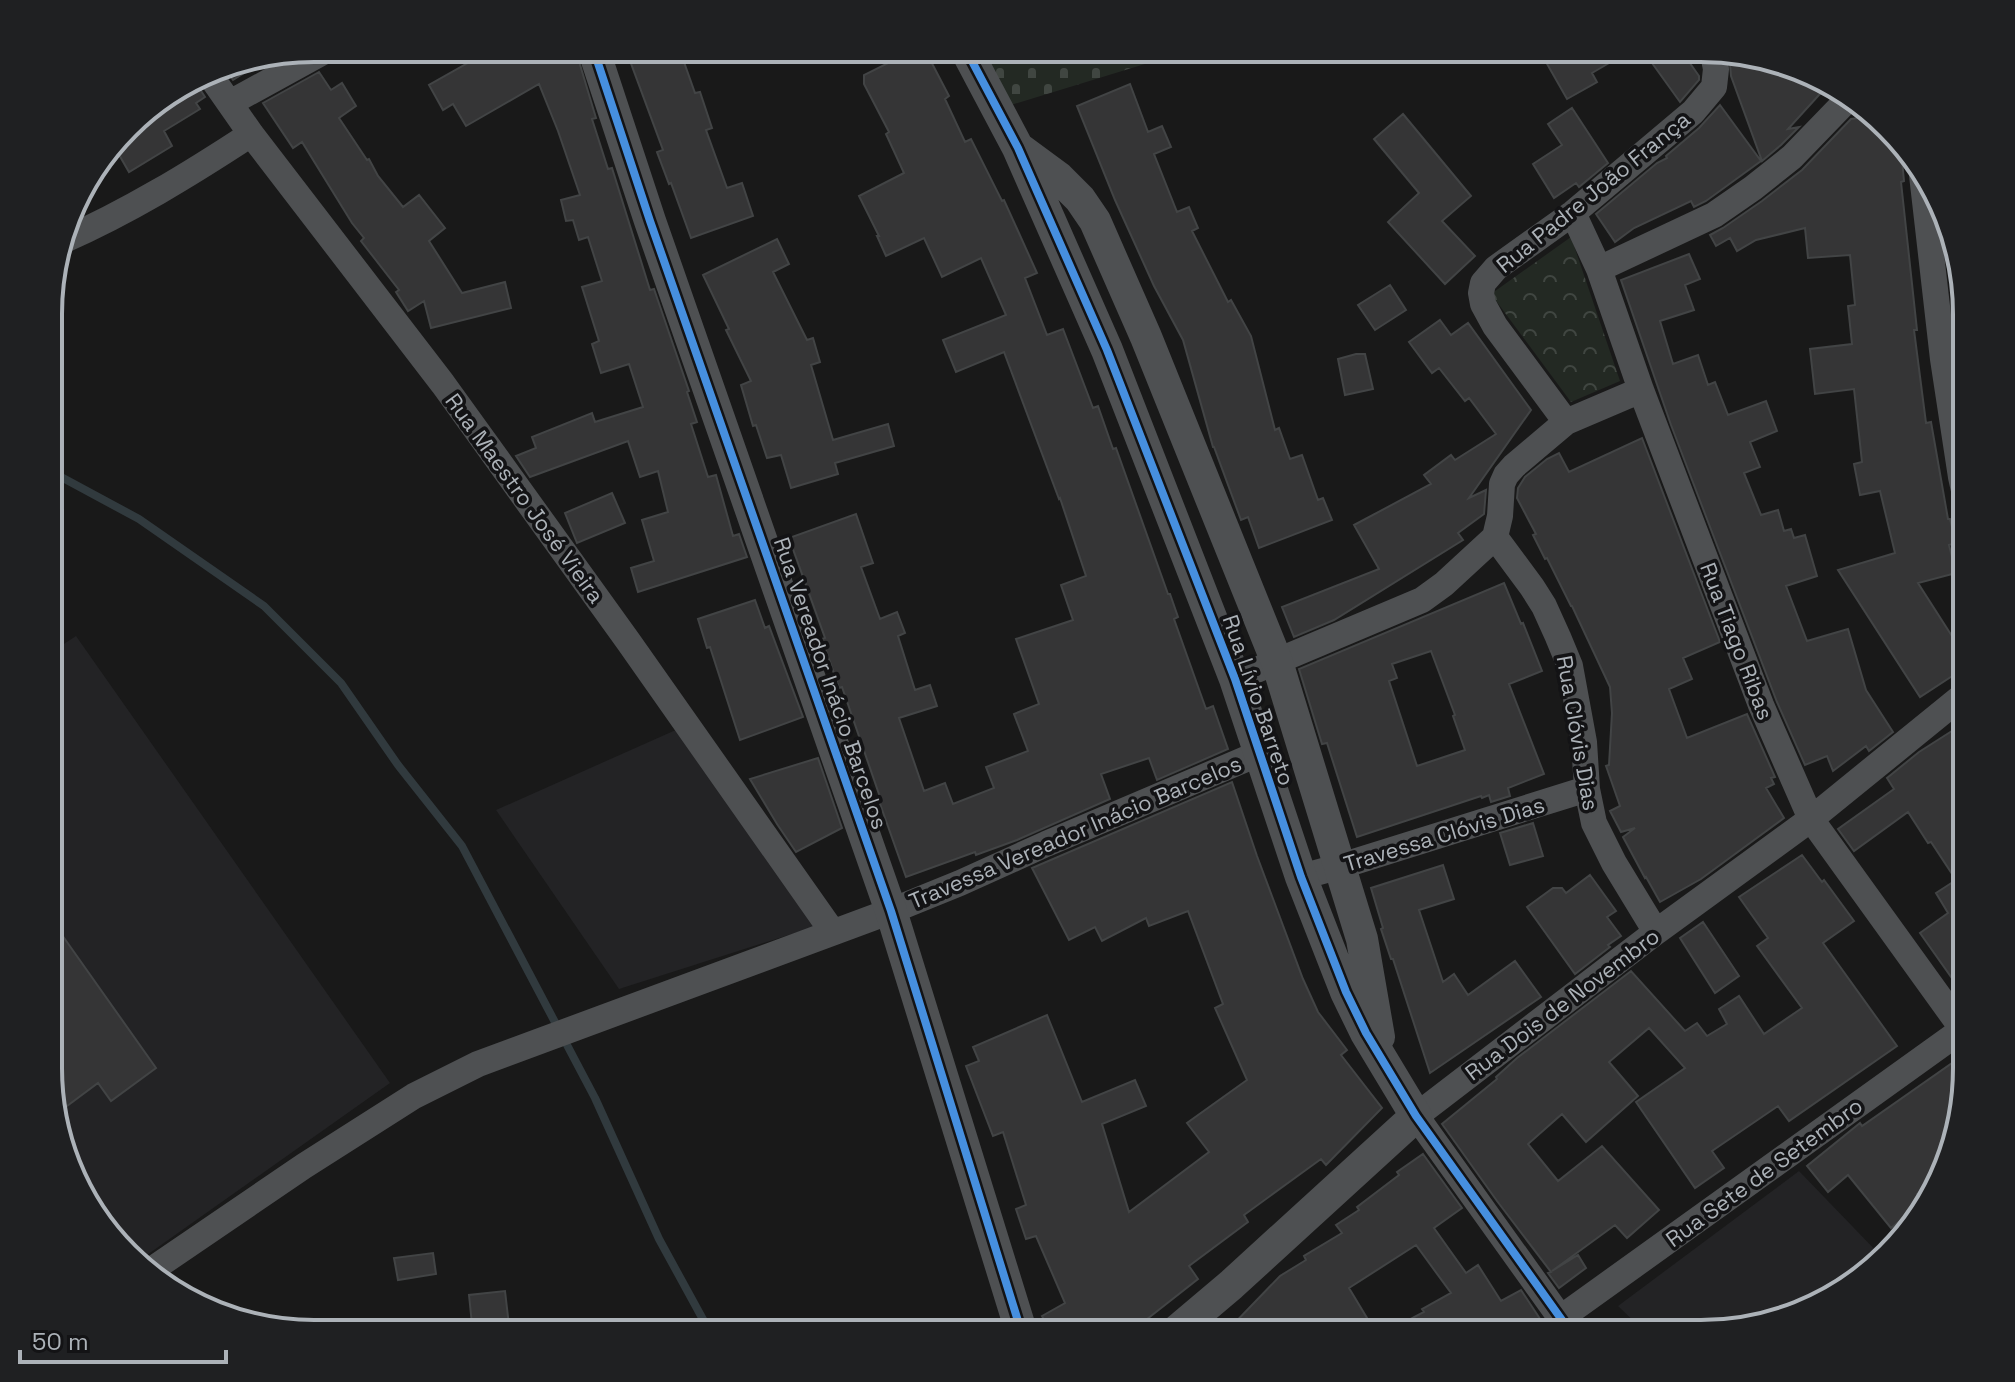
<svg xmlns="http://www.w3.org/2000/svg" width="2015" height="1382" font-family="'Space Grotesk',sans-serif">
<style>
.built{fill:#232325}
.cemetery{fill:url(#cemetery-stones)}
.park{fill:url(#park-crowns)}
.lines{fill:none;stroke-linecap:round;stroke-linejoin:round}
.stream{stroke:#313a3e;stroke-width:8}
.building{fill:#353536;stroke:#424445;stroke-width:2;fill-rule:evenodd}
.minor{stroke:#4e5052;stroke-width:26}
.tertiary{stroke:#4e5052;stroke-width:32}
.cycleway-casing{stroke:#131315;stroke-width:13}
.cycleway{stroke:#468fdf;stroke-width:8}
.labels{text-anchor:middle;stroke-width:7;stroke-linejoin:round;paint-order:stroke}
.street-label{font-size:22px;fill:#acb2b8;stroke:#131315}
.rim{fill:none;stroke:#acb2b8;stroke-width:4}
</style>
<defs>
<pattern id="cemetery-stones" width="16" height="16" patternUnits="userSpaceOnUse" patternTransform="scale(2)"><rect width="16" height="16" fill="#232923"/><path d="M2 7V4a2 2 0 0 1 4 0v3zM10 15v-3a2 2 0 0 1 4 0v3z" fill="#404641"/></pattern>
<pattern id="park-crowns" width="20" height="18" patternUnits="userSpaceOnUse" patternTransform="scale(2)"><rect width="20" height="18" fill="#232923"/><path d="M2 6a3 3 0 1 1 6 0M12 15a3 3 0 1 1 6 0" fill="none" stroke="#404641"/></pattern>
</defs>
<rect width="100%" height="100%" fill="#191919"/>
<!-- built -->
<path class="built" d="M76,636L390,1083L137,1262L83,1201L50,1103V653Z
M678,729L817,926L619,989L496,810Z
M1799,1171L1881,1256L1819,1306L1702,1334H1647L1618,1306Z"/>
<!-- cemetery -->
<path class="cemetery" d="M974,48H1197L1001,108Z"/>
<!-- park -->
<path class="park" d="M1571,237L1620,381L1571,402L1491,294Z"/>
<g class="lines">
<!-- stream -->
<path class="stream" d="M50,471L139,519L264,606L341,683L398,765L462,846L595,1098L659,1239L711,1334"/>
</g>
<!-- building -->
<path class="building" d="M509,48H575L596,118L592,119L608,169L612,168L650,290L654,289L689,391L687,392L697,422L691,424L708,477L716,475L733,536L739,534L747,557L638,592L631,568L654,561L642,520L668,512L658,471L640,477L628,441L530,477L516,456L536,448L532,437L592,413L595,422L643,407L629,364L601,373L592,344L599,341L582,287L602,281L588,237L579,240L573,220L566,221L561,200L580,195L558,131L539,84L466,126L453,104L443,110L429,85L475,59Z
M658,48H679L695,93L700,92L712,128L706,130L727,188L742,183L753,216L691,238L671,183L669,184L657,152L663,150L629,58Z
M918,48H924L949,96L945,99L965,142L971,139L1002,201L1004,200L1037,273L1025,278L1047,335L1063,329L1093,408L1098,406L1113,449L1116,448L1168,594H1170L1178,617L1174,619L1206,709L1213,706L1228,749L1157,780L1149,758L1101,774L1110,799L1017,840L976,855L975,852L906,877L879,801L881,800L842,687L839,688L822,639L825,638L789,538L856,514L873,563L861,567L880,619L897,612L905,633L898,636L915,690L930,685L937,706L899,718L924,791L945,783L953,804L994,788L986,767L1028,751L1014,714L1039,704L1016,639L1073,620L1061,585L1086,576L1060,498L1059,499L1004,352L956,372L943,340L1006,315L981,258L942,277L924,238L886,256L877,236H879L859,196L904,173L886,134L889,132L864,84V75Z
M1538,48H1583L1633,49L1592,73L1597,82L1567,99Z
M1642,49H1680L1699,76V80L1680,102Z
M1729,51L1787,62L1829,84L1788,129L1799,127L1781,145L1762,161L1731,76Z
M264,58L265,60L233,80L223,66Z
M319,72L331,90L342,83L356,106L339,118L367,160L369,159L378,176L403,207L419,195L445,228L429,241L462,293L505,282L511,308L431,328L424,301L408,311L396,292L399,290L361,241L364,238L352,223L302,142L293,148L263,103Z
M194,80L205,97L196,103L200,109L164,131L172,146L129,172L114,146L138,114Z
M1130,84L1148,132L1162,126L1171,147L1154,154L1177,212L1189,207L1198,228L1192,231L1228,302L1231,300L1251,336L1275,430L1279,428L1290,459L1302,455L1318,500L1323,498L1332,520L1259,548L1248,517L1241,520L1214,447H1213L1183,340L1154,286L1115,200L1077,106Z
M1720,105L1761,161L1706,201L1694,207L1691,201L1634,228L1615,242L1596,214L1657,163L1667,158L1666,156L1699,128Z
M1572,108L1608,163L1579,187L1576,183L1554,198L1533,164L1562,145L1548,124Z
M1403,114L1471,196L1442,221L1475,256L1445,284L1388,222L1419,193L1374,139Z
M1873,116L1901,150L1904,181L1901,182L1917,330H1914L1926,423L1931,422L1948,519H1950L1956,543L1949,545L1956,573L1918,583L1966,658V667L1920,697L1838,570L1895,553L1880,491L1860,495L1854,464L1862,462L1854,389L1815,394L1810,349L1852,344L1848,306L1855,305L1850,255L1808,258L1805,228L1756,240L1737,251L1730,238L1716,246L1710,235L1723,228L1762,201L1802,170L1851,119Z
M777,239L789,264L773,272L807,340L813,338L820,362L811,365L833,440L888,424L894,446L835,463L838,474L791,488L781,455L767,458L756,425L753,426L741,385L751,381L726,330L729,329L703,275Z
M1689,254L1700,279L1685,285L1694,310L1660,321L1673,364L1698,355L1708,385L1715,382L1728,415L1766,401L1777,431L1750,442L1760,467L1744,473L1761,515L1778,510L1784,531L1791,529L1794,538L1805,535L1817,576L1786,586L1807,641L1848,629L1866,690L1893,732L1869,751L1866,746L1833,771L1827,756L1805,765L1777,702L1671,425L1621,280Z
M1390,285L1406,310L1375,330L1358,305Z
M1440,320L1451,335L1468,323L1531,410L1469,498L1486,490L1484,514L1458,533L1463,540L1334,620L1294,637L1282,607L1379,569L1354,525L1431,484L1424,475L1451,455L1455,460L1496,434L1469,398L1465,401L1439,368L1432,373L1409,342Z
M1356,354H1365L1373,389L1345,395L1338,359Z
M1642,438L1720,642L1683,658L1692,679L1669,689L1687,738L1747,714L1775,777L1771,778L1774,784L1766,788L1784,818L1701,879L1660,902L1646,877L1645,878L1623,837L1635,828L1621,832L1610,811L1620,806L1606,766L1609,765L1612,713L1610,687L1572,606H1571L1547,558L1545,559L1533,535L1536,534L1517,498L1518,488L1525,477L1547,459L1559,453L1569,472Z
M612,493L625,523L577,543L565,513Z
M1504,583L1521,624L1523,623L1542,671L1509,684L1544,774L1508,788L1510,796L1491,802L1489,795L1482,798L1481,796L1357,837L1327,743L1322,744L1299,669ZM1431,651L1455,715L1453,716L1465,750L1417,766L1389,681L1397,678L1392,664Z
M755,600L765,628L769,626L803,717L740,740L710,647L707,648L698,619Z
M1966,722V998L1920,933L1948,913L1936,893L1956,880L1931,842L1928,843L1908,812L1854,851L1838,829L1894,789L1887,778L1919,752Z
M818,758L842,828L796,852L777,824L750,779Z
M1232,782L1257,856L1303,979L1318,1012L1347,1050L1341,1055L1382,1108L1326,1165L1321,1159L1244,1215L1248,1222L1189,1266L1198,1279L1128,1334H1053L1042,1316L1065,1303L1036,1236L1026,1239L1016,1209L1026,1205L1003,1132L993,1136L966,1066L979,1061L973,1047L1047,1015L1082,1102L1135,1080L1146,1106L1102,1124L1129,1212L1209,1152L1187,1123L1247,1080L1215,1008L1223,1004L1188,911L1149,926L1146,918L1102,941L1095,927L1069,940L1032,868Z
M1533,823L1543,856L1510,865L1500,833Z
M1802,855L1822,882L1824,880L1854,921L1823,943L1897,1046L1789,1121L1778,1106L1712,1151L1724,1168L1695,1188L1636,1102L1685,1068L1649,1028L1609,1062L1638,1096L1586,1142L1562,1114L1528,1144L1558,1181L1602,1146L1659,1210L1627,1238L1615,1225L1552,1271L1578,1255L1586,1268L1559,1288L1548,1273L1551,1272L1497,1201L1442,1124L1497,1079L1496,1077L1517,1058L1631,971L1685,1031L1697,1023L1707,1036L1727,1024L1719,1009L1739,996L1764,1034L1802,1008L1757,946L1768,938L1739,897Z
M1443,865L1454,899L1419,910L1443,982L1454,974L1468,995L1515,961L1541,997L1430,1073L1393,959H1391L1381,929L1383,928L1371,888Z
M1590,875L1616,911L1607,917L1621,936L1608,945L1610,947L1575,974L1527,907L1553,888H1562L1566,893Z
M50,918L156,1068L111,1101L98,1083L55,1115L50,1103Z
M1703,922L1739,976L1715,993L1680,938Z
M1955,1061L1966,1078V1085L1953,1154L1941,1177L1917,1194L1923,1202L1891,1228L1848,1175L1828,1192L1807,1166L1860,1123L1862,1126Z
M1423,1154L1462,1208L1434,1228L1466,1273L1478,1265L1501,1301L1521,1290L1550,1334H1382L1424,1312L1422,1309L1451,1293L1416,1245L1349,1288L1367,1318L1340,1334H1224L1280,1276L1306,1260L1304,1256L1342,1233L1336,1225L1359,1210L1357,1207L1399,1175L1397,1172Z
M433,1253L436,1274L398,1280L394,1258Z
M505,1291L510,1334H473L469,1295Z"/>
<g class="lines">
<!-- minor -->
<path class="minor" d="M207,71L251,134L443,384L628,641L832,931
M230,103L330,48
M1922,175L1943,359L1961,477L1966,499
M1573,213L1599,269L1641,390L1761,705L1811,819L1966,1034
M62,241C128,212 190,174 251,134
M1599,269L1714,215L1753,188L1792,157L1851,96
M1566,422L1495,326L1483,304L1481,293L1483,283L1496,268L1573,213L1693,112L1714,87L1716,69L1712,49
M1495,537L1532,587L1544,606L1558,637L1570,666L1584,742L1587,789L1594,823L1614,863L1656,932
M1235,679L1422,600L1444,584L1495,537L1500,516L1502,484L1506,475L1514,466L1566,422L1641,390
M1301,877L1341,866L1587,789
M147,1273L304,1166L414,1096L478,1064L891,911L960,883L1046,844L1260,753
M1562,1317L1966,1027
M1572,1334L1416,1116L1656,932L1811,819L1966,693"/>
<!-- tertiary -->
<path class="tertiary" d="M593,48L650,221L891,911L1022,1334
M965,48L1018,148L1107,350L1235,679L1301,877L1346,992L1366,1033L1416,1116L1231,1285L1173,1334
M1021,150L1059,178L1080,199L1095,221L1146,337L1277,662L1362,939L1379,1037"/>
<defs>
<path id="cycleway" d="M593,48L650,221L891,911L1022,1334
M965,48L1018,148L1107,350L1235,679L1301,877L1346,992L1366,1033L1416,1116L1572,1334"/>
</defs>
<!-- cycleway casing -->
<use href="#cycleway" class="cycleway-casing"/>
<!-- cycleway -->
<use href="#cycleway" class="cycleway"/>
</g>
<g class="labels">
<!-- street labels -->
<g class="street-label">
<text transform="translate(1593 192) rotate(-39)" y="8">Rua Padre João França</text>
<text transform="translate(525 498) rotate(54)" y="8">Rua Maestro José Vieira</text>
<text transform="translate(1737 641) rotate(69)" y="8">Rua Tiago Ribas</text>
<text transform="translate(831 683) rotate(71)" y="8">Rua Vereador Inácio Barcelos</text>
<text transform="translate(1259 700) rotate(71)" y="8">Rua Lívio Barreto</text>
<text transform="translate(1578 733) rotate(80)" y="8">Rua Clóvis Dias</text>
<text transform="translate(1075 832) rotate(-23)" y="8">Travessa Vereador Inácio Barcelos</text>
<text transform="translate(1444 834) rotate(-17)" y="8">Travessa Clóvis Dias</text>
<text transform="translate(1562 1004) rotate(-37)" y="8">Rua Dois de Novembro</text>
<text transform="translate(1764 1172) rotate(-36)" y="8">Rua Sete de Setembro</text>
</g>
</g>
<!-- crop -->
<path d="M0 0H2015V1382H0ZM314 62H1701A252 252 0 0 1 1953 314V1068A252 252 0 0 1 1701 1320H314A252 252 0 0 1 62 1068V314A252 252 0 0 1 314 62Z" fill="#1f2022" fill-rule="evenodd"/>
<path class="rim" d="M314 62H1701A252 252 0 0 1 1953 314V1068A252 252 0 0 1 1701 1320H314A252 252 0 0 1 62 1068V314A252 252 0 0 1 314 62Z"/>
<!-- scale -->
<path d="M20 1350v12h206v-12" fill="none" stroke="#acb2b8" stroke-width="4"/>
<text x="32" y="1350" font-size="24" fill="#acb2b8" stroke="#131315" stroke-width="6" paint-order="stroke">50 m</text>
</svg>
